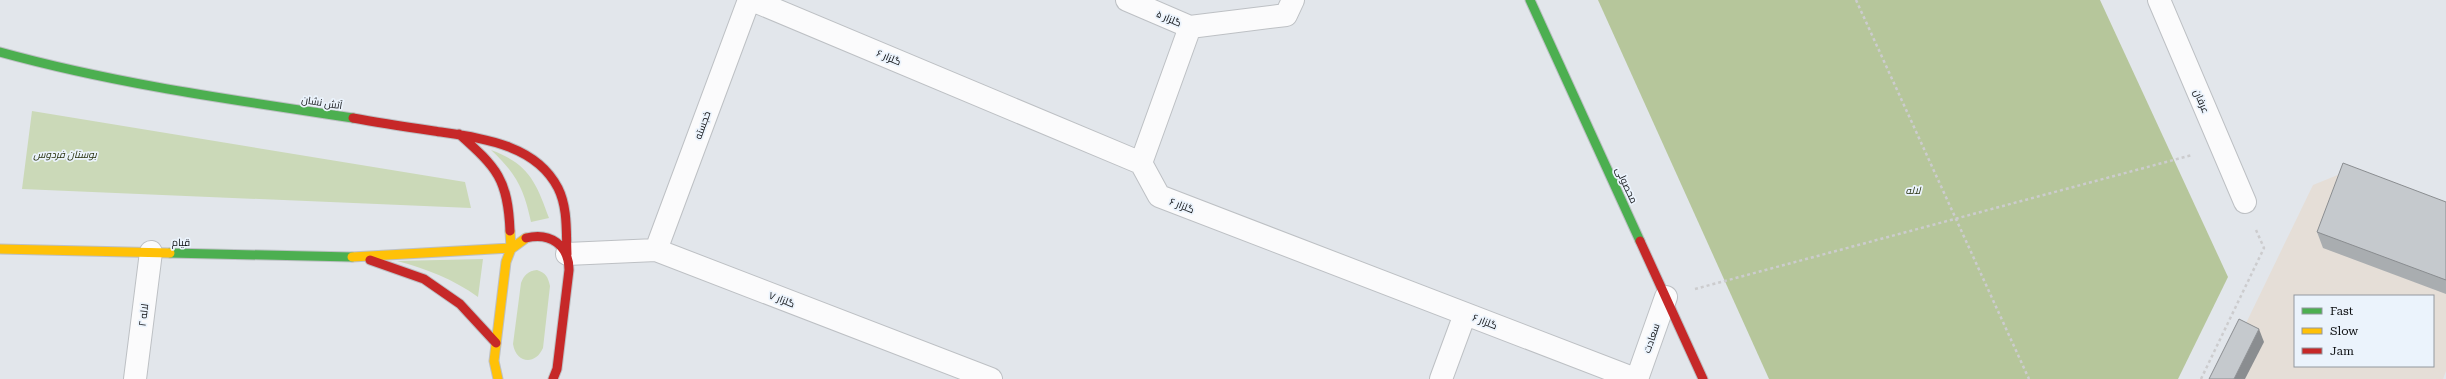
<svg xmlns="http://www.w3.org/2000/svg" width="2446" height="379" font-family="'Roboto Serif',Cairo,serif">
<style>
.education{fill:#e5ded7;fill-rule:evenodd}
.green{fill:#cbd9b8}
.forest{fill:#b6c69b}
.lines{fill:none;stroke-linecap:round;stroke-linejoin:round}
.street-casing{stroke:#bdc0c4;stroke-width:24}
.fast-casing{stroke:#bdc0c4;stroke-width:11}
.slow-casing{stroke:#bdc0c4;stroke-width:11}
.jam-casing{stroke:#bdc0c4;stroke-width:11}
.path{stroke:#ccccce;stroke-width:2.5;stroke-dasharray:3 3;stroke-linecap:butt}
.street{stroke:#fbfbfc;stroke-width:22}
.fast{stroke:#4caf50;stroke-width:9}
.slow{stroke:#ffc107;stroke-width:9}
.jam{stroke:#c62828;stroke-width:9}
.wall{fill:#a9adb0}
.shaded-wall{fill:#8a8d90}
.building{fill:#c5c9cd;stroke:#8a8d90}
.labels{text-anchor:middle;stroke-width:3.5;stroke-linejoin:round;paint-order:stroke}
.street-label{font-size:10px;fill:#0e1013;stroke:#ebf3fc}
.park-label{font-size:10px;font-style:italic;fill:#27310e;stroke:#ebf3fc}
</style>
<rect width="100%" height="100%" fill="#e2e6eb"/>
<!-- education -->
<path class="education" d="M2350,170L2446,202V371L2443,379H2219L2313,185ZM2295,296H2433V366H2295Z"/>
<!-- green -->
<path class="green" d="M32,111L465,182L471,208L22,189Z
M491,150C529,164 536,182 549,218L531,222C524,189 516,173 491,150Z
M483,259L478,297C453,279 427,269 397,261Z
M537,270C546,273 548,277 550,286L543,348C535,366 516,363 513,344L521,283C524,275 528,271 537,270Z"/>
<!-- forest -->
<path class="forest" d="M1598,0H2100L2228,277L2178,379H1769Z"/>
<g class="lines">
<defs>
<path id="street" d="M752,0L1141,163L1159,196L1635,379
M1127,0L1190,27L1286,15L1293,0
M2159,0L2245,202
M1141,163L1190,27
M656,250L749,0
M567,254L656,250L991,379
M135,379L151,252
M1441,379L1465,314
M1637,379L1666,297"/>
<path id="fast" d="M1530,0L1640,241
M0,52C116,84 234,100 353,118
M170,253L352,257"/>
<path id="slow" d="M0,249L170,253
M352,257L511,248L510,231
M498,379L494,361L506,262L511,249L526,238"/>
<path id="jam" d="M353,118C380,123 407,127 434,131C479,138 535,143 558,188C568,208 566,232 567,254
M459,134C497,168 508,179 510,231
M526,238C550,232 569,245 569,270L557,369L553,379
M1640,241L1703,379
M370,260L424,279L460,304L496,343"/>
</defs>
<!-- street casing -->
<use href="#street" class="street-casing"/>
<!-- fast casing -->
<use href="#fast" class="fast-casing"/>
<!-- slow casing -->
<use href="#slow" class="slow-casing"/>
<!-- jam casing -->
<use href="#jam" class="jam-casing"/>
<!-- path -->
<path class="path" d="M1856,0L2029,379
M1695,289L2192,155
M2201,379L2264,248L2256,230"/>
<!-- street -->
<use href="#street" class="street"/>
<!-- fast -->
<use href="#fast" class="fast"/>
<!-- slow -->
<use href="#slow" class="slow"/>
<!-- jam -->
<use href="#jam" class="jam"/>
</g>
<!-- wall -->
<path class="wall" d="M2446,202V294L2323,248L2317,232Z"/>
<!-- shaded-wall -->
<path class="shaded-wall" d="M2259,329L2264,342L2245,379H2234Z"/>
<!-- building -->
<path class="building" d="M2343,163L2446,202V280L2317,232Z
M2239,319L2259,329L2234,379H2209Z"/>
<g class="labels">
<!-- street labels -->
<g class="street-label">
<text transform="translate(1169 18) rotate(23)" y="4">گلزار ۵</text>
<text transform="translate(889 57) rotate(23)" y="4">گلزار ۶</text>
<text transform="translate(2202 101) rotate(67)" y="4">عرفان</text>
<text transform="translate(322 102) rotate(9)" y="4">آتش نشان</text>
<text transform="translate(702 125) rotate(-70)" y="4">خجسته</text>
<text transform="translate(1627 185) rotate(65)" y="4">محصولی</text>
<text transform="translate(1182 205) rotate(21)" y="4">گلزار ۶</text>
<text transform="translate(181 242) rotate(1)" y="4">قیام</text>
<text transform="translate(782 299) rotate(21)" y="4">گلزار ۷</text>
<text transform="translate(143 315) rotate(-83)" y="4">لاله ۲</text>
<text transform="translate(1485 321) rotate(21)" y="4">گلزار ۶</text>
<text transform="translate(1651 338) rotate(-71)" y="4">سعادت</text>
</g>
<!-- park labels -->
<g class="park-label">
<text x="65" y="158">بوستان فردوس</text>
<text x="1913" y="194">لاله</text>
</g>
</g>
<!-- legend -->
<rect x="2294" y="295" width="140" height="72" fill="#ebf3fc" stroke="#93989f"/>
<rect x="2302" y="308" width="20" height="6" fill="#4caf50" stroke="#93989f"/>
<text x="2330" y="315" font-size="12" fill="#0e1013">Fast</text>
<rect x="2302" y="328" width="20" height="6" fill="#ffc107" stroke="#93989f"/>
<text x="2330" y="335" font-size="12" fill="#0e1013">Slow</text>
<rect x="2302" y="348" width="20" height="6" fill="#c62828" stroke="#93989f"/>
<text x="2330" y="355" font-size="12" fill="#0e1013">Jam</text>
</svg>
